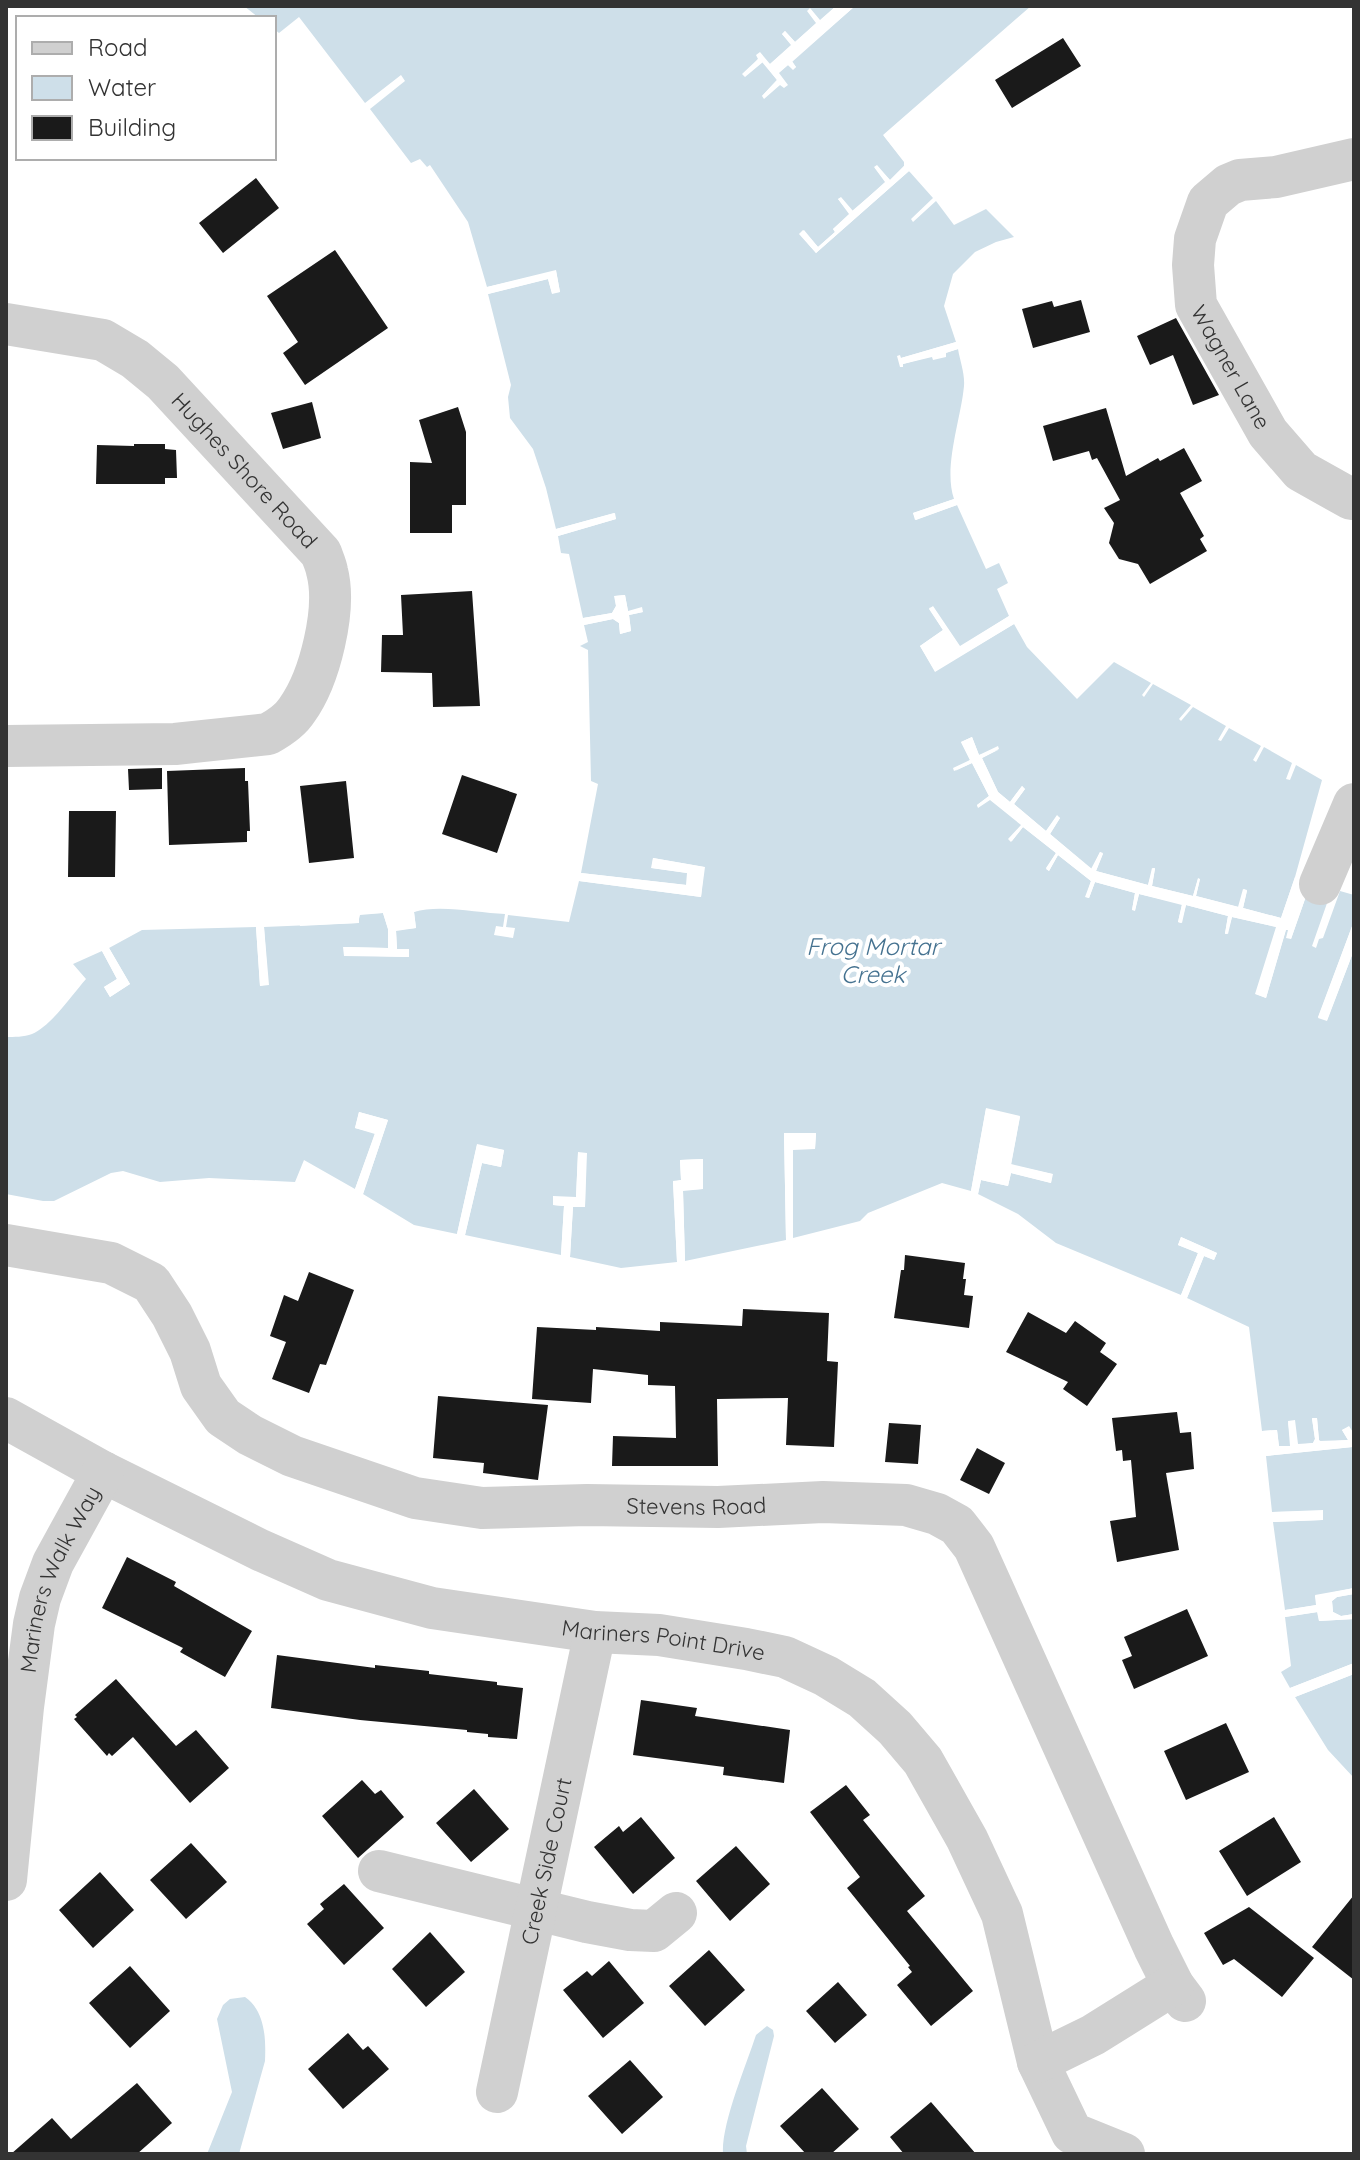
<svg xmlns="http://www.w3.org/2000/svg" width="1360" height="2160" font-family="Quicksand,sans-serif">
<style>
.water{fill:#cedfe9}
.pier{fill:#fff;fill-rule:evenodd}
.building{fill:#1a1a1a}
.lines{fill:none;stroke-linecap:round;stroke-linejoin:round}
.minor{stroke:#d0d0d0;stroke-width:42}
.labels{text-anchor:middle;stroke-width:8;stroke-linejoin:round;paint-order:stroke}
.street-label{font-size:22px;fill:#333;stroke:#fff}
.water-label{font-size:24px;font-style:italic;fill:#457290;stroke:#fff}
</style>
<rect width="100%" height="100%" fill="#fff"/>
<!-- water -->
<path class="water" d="M244,6H836L820,21L810,9L808,11L817,23L795,42L785,31L782,34L792,45L770,64L758,59L745,76L762,62L777,80L762,96L781,84L778,73L788,65L793,69L796,67L792,62L855,6H1031L883,135L904,162V166L890,180L876,166L875,168L886,182L852,211L841,198L838,199L850,214L833,229L835,232L818,247L804,230L800,234L816,253L909,171L933,198L911,219L913,222L936,201L954,225L986,209L1014,237L996,242L975,252L953,274L944,306L956,342L901,358L903,364L932,356H946L945,353L958,349C960,361 965,374 964,386C961,419 943,467 954,499L913,513L916,520L957,505L986,569L999,563L1008,583L997,589L1009,616L960,647L933,607L929,608L943,630L920,646L935,671L1014,624L1027,647L1077,699L1114,662L1151,683L1142,695L1144,697L1153,684L1191,705L1179,719L1181,721L1193,707L1226,726L1218,740L1221,741L1229,728L1261,746L1253,760L1256,762L1264,747L1292,763L1286,779L1290,780L1296,765L1322,780L1295,877L1281,918L1243,908L1247,891L1244,889L1239,907L1196,896L1200,879H1198L1193,896L1152,886L1155,869L1152,868L1148,885L1096,871L1103,854L1100,852L1092,869L1050,834L1060,818L1057,816L1046,831L1014,804L1025,789L1022,786L1010,802L998,792L982,758L998,750L979,755L972,737L961,742L970,760L955,771L972,763L989,796L977,805L978,807L990,799L1022,825L1009,839L1012,841L1023,827L1056,853L1046,868L1049,871L1058,855L1091,881L1086,897L1089,898L1095,882L1135,893L1132,910H1135L1139,894L1182,905L1178,922L1182,923L1186,905L1228,916L1225,933L1228,934L1232,917L1277,927L1256,994L1266,998L1286,929H1288L1291,939L1311,882L1332,889L1312,946L1316,948L1319,939L1323,938L1340,891L1354,895V921L1318,1017L1327,1020L1354,950V1434L1349,1427L1342,1430L1348,1440L1319,1441L1317,1418L1312,1419L1315,1439L1313,1443L1298,1445L1288,1421L1291,1446L1279,1447L1277,1430L1262,1431L1249,1327L1187,1298L1204,1256L1214,1260L1217,1253L1181,1237L1178,1245L1198,1253L1181,1295L1056,1243L1018,1214L978,1194L981,1180L1008,1186L1011,1173L1051,1183L1052,1174L1011,1165L1020,1117L986,1109L971,1191L942,1183L868,1213L860,1221L793,1238V1149H815L816,1134L784,1133L786,1240L685,1261L683,1190L703,1189V1159L680,1160L681,1180L673,1182L677,1262L621,1268L570,1257L573,1206H585L586,1153H578L576,1198L553,1197V1205L564,1206L561,1255L465,1235L482,1163L501,1167L504,1150L477,1145L457,1234L414,1225L363,1194L388,1120L359,1112L355,1128L375,1133L355,1189L304,1160L295,1182L209,1178L160,1182L123,1171L111,1173L54,1201H43L6,1194V1037C14,1037 24,1037 32,1034C51,1026 72,995 86,979L73,964L102,951L117,979L104,987L110,997L130,984L109,948L142,930L256,927L260,986L268,984L264,927L358,923L360,915L383,913L388,929V948L344,947V955L408,957L409,949H397L396,930L416,928L414,912C439,904 479,913 505,914L503,927L496,926L494,935L513,938L515,928L506,927L508,915L569,922L579,881L701,897L704,867L653,858L652,868L687,873V885L581,873L598,784L591,781L588,650L580,646L588,642L584,625L613,619L619,623L620,634L631,631L629,615L643,612L628,611L625,595L615,596L616,606L612,613L583,618L569,554L561,553L558,536L616,519L614,513L556,529L546,488L533,449L510,418L508,397L511,385L488,294L548,279L552,293L560,292L556,271L487,287L468,222L430,165L427,167L420,159L411,163L370,109L405,81L401,75L365,103L299,17L279,33L274,29V18H259Z
M1353,1447L1354,1588L1315,1595L1317,1605L1285,1610L1273,1522L1322,1520L1323,1511L1272,1512L1266,1456Z
M1354,1594V1614L1341,1616L1333,1612L1332,1601L1337,1597Z
M1318,1612L1319,1621L1354,1619V1663L1290,1688L1281,1672L1291,1666L1285,1617Z
M1354,1674V1778L1328,1750L1295,1697Z
M245,1997C265,2011 266,2038 265,2061L239,2154H207L232,2092L217,2019L223,2005L230,1999Z
M767,2026L773,2030L774,2036L746,2146L747,2154H723C721,2124 746,2066 756,2035Z"/>
<!-- pier -->
<path class="pier" d="M836,6H840L839,9L772,67L775,71L849,6H855L792,61L796,67L793,70L788,65L779,73L788,85L784,88L780,85L764,99L762,96L777,80L763,62L745,77L742,74L758,59L756,55L760,52L770,64L791,45L782,34L785,31L795,42L816,23L807,11L810,8L820,20Z
M1032,6H1035L1033,9L888,136L907,160L908,167H911L912,168L956,220L966,217L955,223L909,167L912,173L909,171L816,253L799,234L803,230L818,247L835,232L833,229L849,214L838,199L841,197L853,211L885,182L874,167L877,165L890,180L904,166V161L884,136Z
M556,270L560,292L552,294L548,279L488,294L487,287Z
M956,342L958,349L946,353V357L933,360L932,357L903,364V367H900L897,356L900,355L901,358Z
M954,499L957,505L915,520L913,513Z
M615,513L616,519L558,536L556,529Z
M625,595L628,611L642,607L643,612L629,615L631,631L620,634L619,623L613,619L584,625L583,618L612,613L616,606L614,596Z
M933,606L960,646L1009,616L1011,619L960,650L956,649L946,633L926,647L937,666L1011,621L1014,624L935,672L920,646L943,630L929,609Z
M972,737L979,755L998,746L999,749L982,758L998,792L1010,802L1022,786L1025,789L1014,804L1046,831L1057,815L1060,818L1050,834L1091,869L1100,852L1103,853L1096,871L1148,885L1153,868H1155L1152,886L1193,896L1198,878L1200,879L1196,896L1238,907L1243,889L1247,890L1243,908L1281,918L1295,877L1299,878L1285,919L1281,922L1094,875L995,795L970,742L966,744L993,797L1093,878L1279,924L1281,929L1260,992L1263,993L1282,928L1286,925L1291,927L1307,881L1311,882L1291,939L1286,938L1288,930H1286L1266,998L1255,994L1276,927L1232,917L1227,934H1225L1228,916L1186,905L1181,923L1178,922L1182,904L1139,894L1135,911L1132,910L1135,893L1095,882L1089,898L1085,897L1091,881L1058,855L1049,871L1046,869L1056,853L1023,827L1011,842L1008,839L1021,825L990,800L978,808L977,805L989,796L972,763L954,771L953,768L970,760L961,742Z
M653,858L705,867L701,897L579,881L580,878L697,893L700,871L656,862V864L690,870L691,873L690,887L686,889L580,877L581,873L686,885L687,873L651,868Z
M422,906V908L414,912L416,928L396,931L397,949H409V957L344,956L343,947L388,948V929L383,913L359,914V923L300,926L299,922L355,919L358,911L384,909L387,912L392,929L395,926L412,925L411,910Z
M1354,921V933L1323,1015L1325,1016L1350,948L1354,946V950L1327,1021L1318,1018Z
M256,927H260L264,982L260,927H264L269,985L260,986Z
M109,948L130,984L110,997L104,987L117,979L102,951Z
M986,1108L1020,1116L1011,1164L1053,1174L1051,1183L1011,1173L1008,1186L981,1180L978,1194L971,1191ZM989,1113L1015,1119L1007,1164L1012,1169L1008,1171L1005,1182L981,1176L977,1179Z
M359,1112L388,1120L363,1194L359,1192L383,1123L362,1117L360,1125L377,1130L379,1133L358,1192L355,1189L375,1134L355,1128Z
M784,1133H816L815,1149L793,1150V1238L786,1240Z
M477,1144L504,1150L501,1167L482,1163L465,1235H461L478,1161L482,1159L498,1162L500,1154L480,1149L461,1234H457Z
M578,1152L587,1153L585,1207H573L570,1257L566,1256L569,1206L572,1202L581,1203L583,1156L579,1200L576,1202L557,1200L566,1202L568,1205L565,1256L561,1255L564,1206L553,1205V1196L576,1197Z
M703,1159V1189L683,1191L685,1261L681,1262L679,1190L682,1186L699,1185V1163L684,1164L685,1182L678,1185L681,1262H677L673,1181L681,1180L680,1160Z
M1181,1237L1217,1253L1214,1260L1204,1256L1187,1298L1181,1295L1198,1253L1178,1245Z
M1312,1418H1317L1319,1440L1322,1442L1348,1440L1342,1430L1349,1426L1354,1434L1351,1443H1354V1449L1352,1447L1266,1456L1265,1452L1285,1450H1277L1273,1434L1263,1435L1262,1431L1277,1430L1279,1446H1290L1288,1421L1295,1420L1298,1444L1313,1443L1315,1439Z
M1323,1510V1520L1273,1522V1518L1319,1516V1515L1273,1516L1272,1512Z
M1354,1588V1594L1337,1597L1332,1601L1333,1612L1341,1616L1354,1614V1619L1319,1621L1317,1612L1285,1617V1610L1316,1605L1315,1596Z
M1354,1663V1668L1292,1691L1290,1688Z
M1354,1670V1674L1295,1697L1293,1693Z"/>
<!-- building -->
<path class="building" d="M1063,38L1081,66L1012,108L995,80Z
M256,178L279,208L223,253L199,223Z
M335,250L388,328L305,385L283,353L298,342L267,296Z
M1081,300L1090,332L1033,348L1022,309L1052,301L1054,307Z
M1176,318L1219,395L1193,405L1173,355L1150,365L1137,336Z
M312,402L321,438L283,449L271,413Z
M458,407L466,432V505H452V533H410V462L432,463L419,420Z
M1106,408L1126,476L1158,458L1160,461L1184,448L1202,481L1180,493L1204,536L1200,539L1207,551L1150,584L1138,564L1119,559L1109,543L1114,523L1104,508L1120,500L1097,458L1092,460L1089,451L1053,461L1043,426Z
M134,444H165V449L176,450L177,478H165V484H96L97,445L134,446Z
M472,591L480,706L433,707L432,673L381,672L382,635H403L401,595Z
M162,768V789L129,790L128,769Z
M245,768V781H248L250,831H247V842L169,845L167,771Z
M462,775L517,794L497,853L442,834Z
M346,781L354,858L309,863L300,786Z
M69,811H116L115,877H68Z
M905,1255L965,1263L963,1279H966L964,1295L973,1296L969,1328L894,1318L901,1270H904Z
M309,1272L354,1290L326,1365L320,1364L309,1393L272,1379L286,1342L270,1336L284,1295L298,1301Z
M743,1309L829,1313L827,1361L838,1362L834,1447L786,1445L788,1398L717,1399L718,1466H612L613,1436L676,1438L675,1386L648,1385V1375L593,1369L591,1403L532,1399L537,1327L596,1330V1327L660,1331V1322L742,1326Z
M1028,1312L1066,1333L1075,1321L1106,1343L1100,1352L1117,1364L1087,1406L1063,1389L1068,1382L1006,1352Z
M438,1396L548,1405L538,1480L483,1473L484,1463L433,1458Z
M1177,1412L1180,1433L1191,1432L1194,1469L1166,1473L1179,1550L1117,1562L1110,1521L1136,1517L1131,1460L1123,1461L1122,1450L1116,1451L1112,1418Z
M889,1423L921,1425L918,1464L885,1462Z
M977,1448L1005,1463L989,1494L960,1480Z
M127,1557L176,1582L174,1586L252,1631L225,1677L180,1652L183,1648L102,1608Z
M1187,1609L1208,1656L1134,1689L1122,1660L1132,1656L1124,1637Z
M277,1655L375,1668V1665L429,1671V1674L497,1682V1685L523,1688L517,1739L488,1737V1734L467,1732V1730L360,1720L271,1708Z
M116,1679L176,1746L196,1730L229,1768L190,1803L133,1737L112,1756L109,1753L107,1756L74,1719L77,1717L75,1715Z
M641,1700L697,1708L695,1716L790,1730L784,1783L723,1775L724,1767L633,1755Z
M1226,1723L1249,1772L1186,1800L1164,1751Z
M362,1780L375,1794L381,1790L404,1817L358,1858L322,1816Z
M846,1785L870,1815L863,1820L925,1896L907,1911L973,1991L931,2026L897,1985L912,1972L908,1967L910,1966L847,1888L860,1877L810,1812Z
M474,1789L509,1829L471,1862L436,1823Z
M641,1817L675,1858L633,1894L594,1847L619,1826L623,1832Z
M1274,1817L1301,1862L1247,1896L1219,1851Z
M191,1843L227,1882L186,1919L150,1880Z
M736,1846L770,1884L730,1921L696,1881Z
M100,1872L134,1910L93,1948L59,1910Z
M344,1884L384,1928L344,1965L307,1924L324,1909L320,1904Z
M1354,1895V1980L1312,1947Z
M1249,1907L1314,1958L1282,1997L1234,1959L1223,1965L1204,1933Z
M430,1932L465,1972L426,2007L392,1969Z
M709,1950L745,1990L705,2026L669,1986Z
M609,1961L644,2003L603,2038L563,1990L587,1971L592,1976Z
M130,1966L170,2011L130,2048L89,2003Z
M838,1982L867,2015L835,2043L806,2011Z
M348,2033L363,2050L368,2046L389,2069L343,2109L308,2069Z
M630,2060L663,2097L622,2134L588,2096Z
M137,2083L172,2123L137,2154H11L52,2118L71,2139Z
M822,2088L859,2129L831,2154H806L780,2126Z
M931,2102L976,2154H904L890,2137Z"/>
<g class="lines">
<!-- minor -->
<g class="minor">
<path id="s1" d="M1354,159L1276,177L1240,180L1228,185L1208,202L1195,239L1193,265L1196,305L1268,433L1301,471L1351,499H1354"/>
<path id="s2" d="M6,324L103,340L135,359L163,382L321,553C323,559 326,565 327,571C337,609 320,678 297,710C290,721 279,728 268,734L175,744L6,746"/>
<path d="M1320,884L1354,804"/>
<path id="s3" d="M6,1245L111,1263L151,1283L172,1315L190,1351L201,1386L223,1417L250,1435L292,1456L415,1498L482,1508L587,1505L718,1507L823,1502L906,1505L937,1514L957,1525L974,1547L1154,1947L1173,1985L1185,2001"/>
<path id="s4" d="M6,1418L103,1472L260,1550L328,1580L432,1608L595,1632L659,1635L746,1649L785,1657L826,1676L862,1698L895,1728L923,1761L967,1839L1002,1914L1038,2062L1072,2133L1124,2154"/>
<path d="M379,1871L587,1922L630,1930L654,1931L676,1913"/>
<path id="s5" d="M6,1880L23,1707L34,1624L40,1598L53,1563L103,1472"/>
<path d="M1038,2062L1093,2035L1173,1985"/>
<path id="s6" d="M497,2092L595,1632"/>
</g>
</g>
<g class="labels">
<!-- street labels -->
<g class="street-label">
<text dy="8" stroke="none"><textPath href="#s1" startOffset="332">Wagner Lane</textPath></text>
<text dy="8" stroke="none"><textPath href="#s2" startOffset="292">Hughes Shore Road</textPath></text>
<text dy="8" stroke="none"><textPath href="#s3" startOffset="796">Stevens Road</textPath></text>
<text dy="8" stroke="none"><textPath href="#s5" startOffset="308">Mariners Walk Way</textPath></text>
<text dy="8" stroke="none"><textPath href="#s4" startOffset="702">Mariners Point Drive</textPath></text>
<text dy="8" stroke="none"><textPath href="#s6" startOffset="236">Creek Side Court</textPath></text>
</g>
<!-- water labels -->
<g class="water-label">
<text x="873" y="955">Frog Mortar<tspan x="873" dy="28">Creek</tspan></text>
</g>
</g>
<!-- border -->
<rect width="1360" height="2160" fill="none" stroke="#333333" stroke-width="16"/>
<!-- legend -->
<rect x="16" y="16" width="260" height="144" fill="#ffffff" stroke="#adadad" stroke-width="2"/>
<rect x="32" y="42" width="40" height="12" fill="#d0d0d0" stroke="#adadad" stroke-width="2"/>
<text x="88" y="56" font-size="24" fill="#333333">Road</text>
<rect x="32" y="76" width="40" height="24" fill="#cedfe9" stroke="#adadad" stroke-width="2"/>
<text x="88" y="96" font-size="24" fill="#333333">Water</text>
<rect x="32" y="116" width="40" height="24" fill="#1a1a1a" stroke="#adadad" stroke-width="2"/>
<text x="88" y="136" font-size="24" fill="#333333">Building</text>
</svg>
